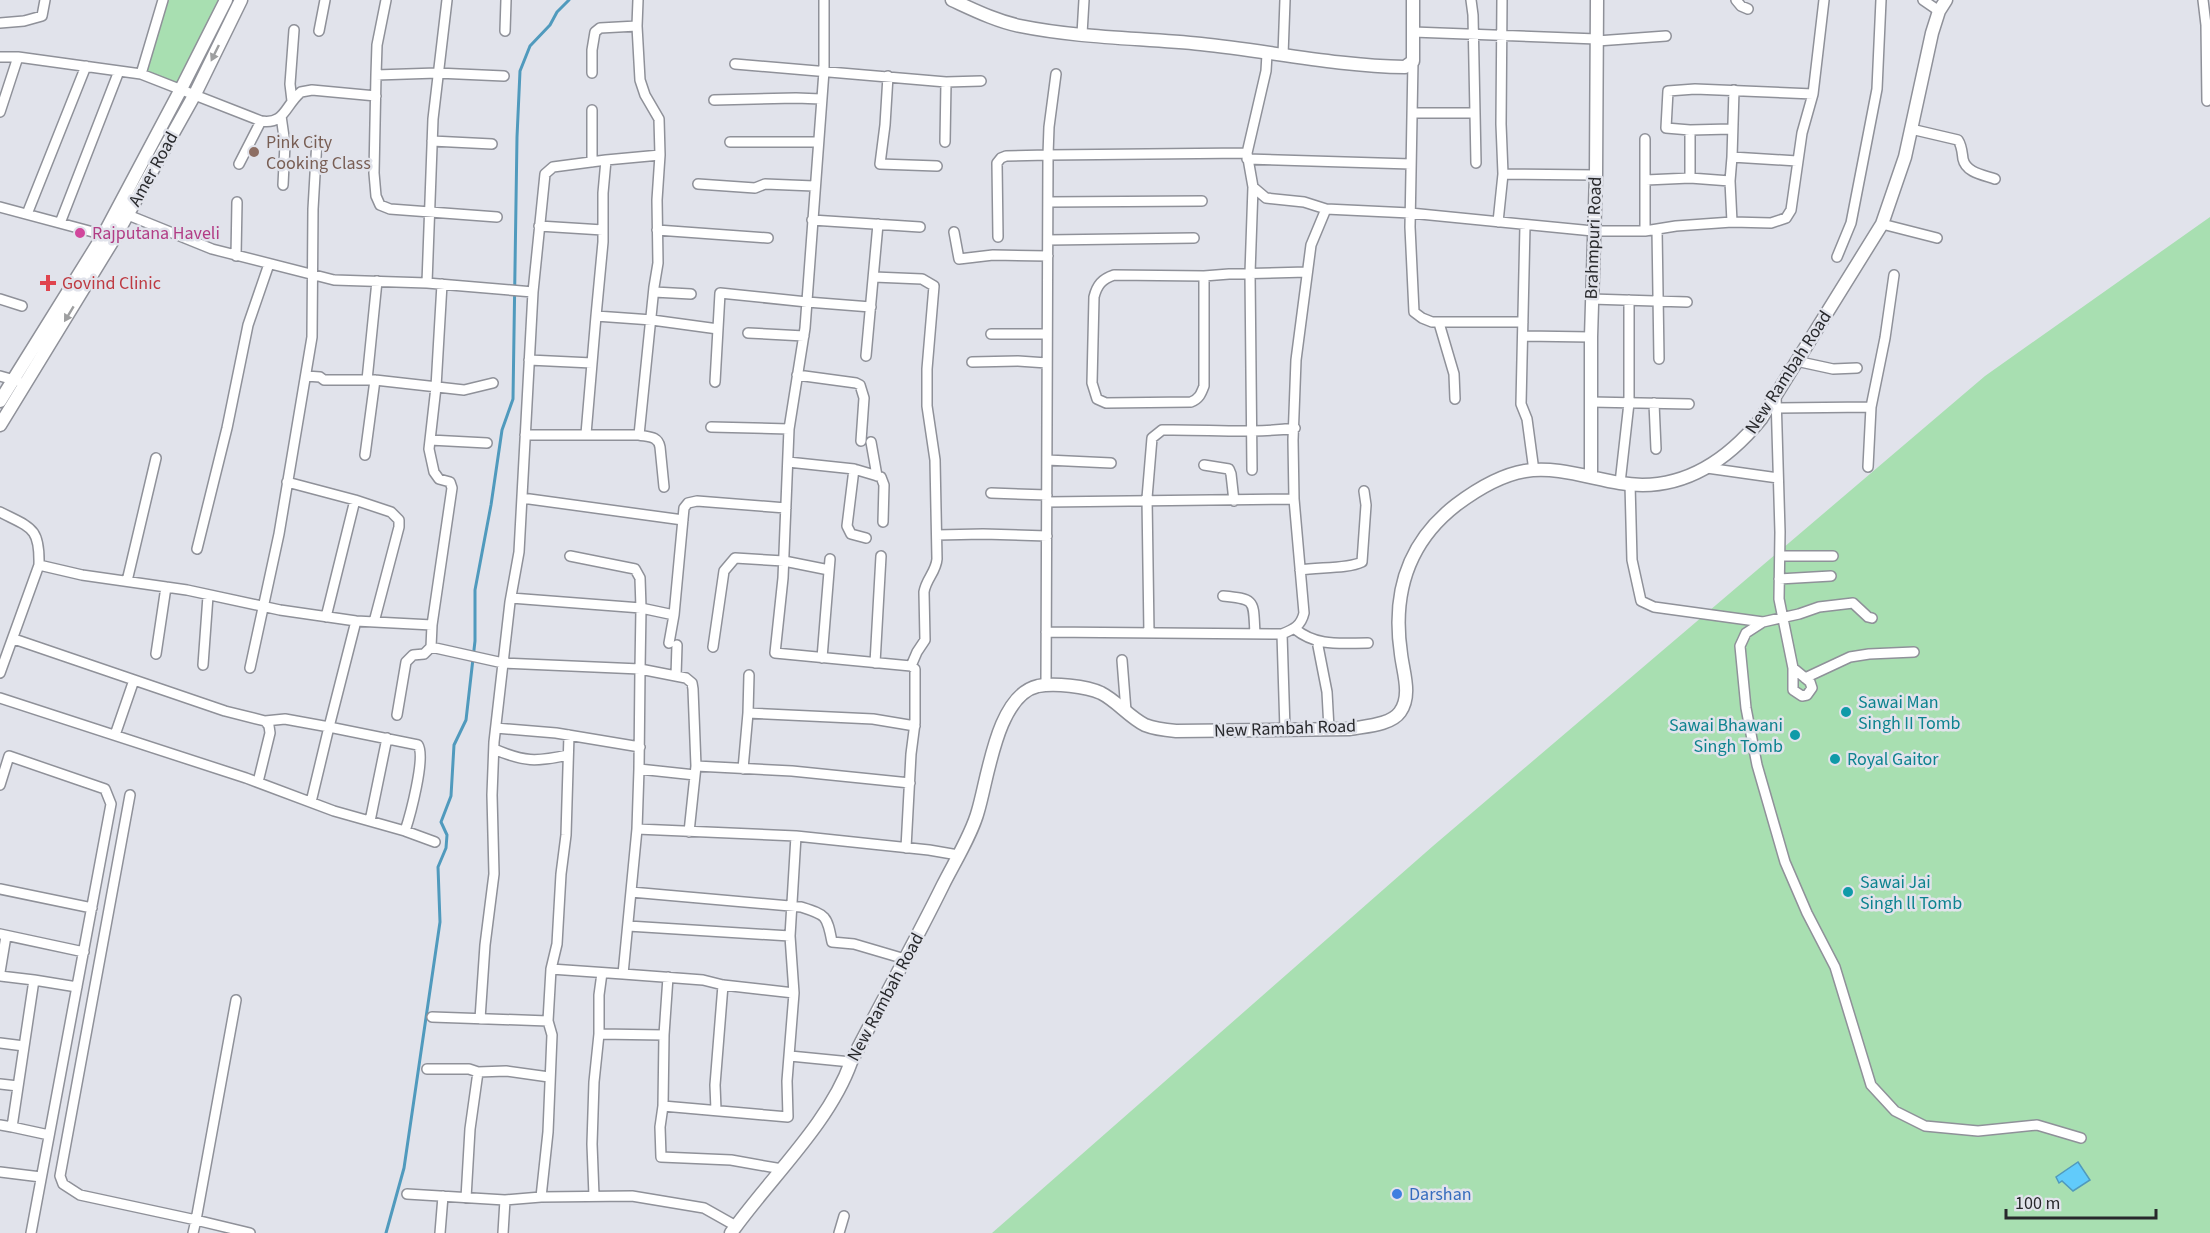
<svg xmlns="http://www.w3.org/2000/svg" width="2210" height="1233" font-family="'Source Sans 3',sans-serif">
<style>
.green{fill:#a8dfb1}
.water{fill:#61cbfb;stroke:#509abd;stroke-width:1.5}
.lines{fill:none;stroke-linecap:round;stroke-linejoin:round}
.stream{stroke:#509abd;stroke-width:3}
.street-casing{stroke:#8f9199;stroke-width:12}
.secondary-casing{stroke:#8f9199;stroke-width:15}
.street{stroke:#fff;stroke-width:9}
.secondary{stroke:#fff;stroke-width:12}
.oneway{fill:#9e9fa0}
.education-dot{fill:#8d6e63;stroke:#e1e3eb;stroke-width:2}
.hotel-dot{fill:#d1479c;stroke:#e1e3eb;stroke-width:2}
.health-dot{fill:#e0444e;stroke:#e1e3eb;stroke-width:2}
.culture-dot{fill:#0f9aa8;stroke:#e1e3eb;stroke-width:2}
.shop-dot{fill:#3f7fe0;stroke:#e1e3eb;stroke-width:2}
.labels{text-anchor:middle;stroke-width:5;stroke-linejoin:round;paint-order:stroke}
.education-label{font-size:18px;fill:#785e54;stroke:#e1e3eb;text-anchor:start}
.street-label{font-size:18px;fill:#28292c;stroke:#e1e3eb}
.hotel-label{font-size:18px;fill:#b23c85;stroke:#e1e3eb;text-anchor:start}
.health-label{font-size:18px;fill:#be3a42;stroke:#e1e3eb;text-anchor:start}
.culture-label{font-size:18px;fill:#0d838f;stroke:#e1e3eb;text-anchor:start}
.shop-label{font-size:18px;fill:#366cbe;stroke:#e1e3eb;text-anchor:start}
</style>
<rect width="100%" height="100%" fill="#e1e3eb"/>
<!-- green -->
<path class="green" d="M165,0H222L179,86L145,73Z
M2210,217V1233H992L1433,846L1985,376Z"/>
<!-- water -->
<path class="water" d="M2078,1162L2090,1180L2073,1191L2062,1181L2059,1183L2056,1177Z"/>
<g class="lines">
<!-- stream -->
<path class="stream" d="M386,1233L404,1168L440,922L438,867L446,848L447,835L441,822L451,796L454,745L466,720L475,641V590L491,505L502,430L513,399L517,137L520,71L530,46L550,25L557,12L569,0"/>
<defs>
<path id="street" d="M386,0L377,45L376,75L374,173L376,196L380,205L390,209L497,217
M638,0L637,26L640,80L645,95L659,119L660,155
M824,0V71L805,328L789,429L783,578L775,653L911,666L915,669V723L911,754L906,848
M1471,0L1473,15L1476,163
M1736,0L1741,6L1748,9
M1923,0L1939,11
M2203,0L2206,25L2207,101
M0,23L24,21L42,16L45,0
M319,31L325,0
M505,31L506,0
M1413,32L1597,39
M1082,34L1084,0
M1597,41L1666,36
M1267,54L1266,71L1247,153L1253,187L1266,198L1304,202L1326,209L1410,213L1593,231H1645V139
M1283,55L1285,0
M0,57H18
M1413,61L1410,227L1414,312L1422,318L1432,322H1523
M735,64L946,82L981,81
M592,73V50L595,32L600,28L637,26
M141,74L163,0
M376,75L437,73L504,76
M888,76L885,125L880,164L937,166
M1734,90L1732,157L1797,161
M714,100L796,98L821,99
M292,101L290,84L294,30
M592,110V162
M0,112L18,57L141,74L261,121C285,125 285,105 301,92L312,90L376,96
M1412,113H1475
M281,116L285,144L283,185
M1731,129L1690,130L1666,128L1668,91L1695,89L1813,94L1824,0
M1911,129L1958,140C1962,146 1962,152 1963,159C1966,173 1984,175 1995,179
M432,141L492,144
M730,142H817
M945,142L946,82
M1247,159L1411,164
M606,160L660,155L657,200L658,263L654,287L639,435
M239,164L261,121
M1503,174L1596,175
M1690,178L1730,181L1732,157
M1646,180L1690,178V130
M1730,181L1732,222
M698,184L755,188L765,184L814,186
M1048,202L1202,201
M0,207L108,236
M27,214L86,66
M128,215L212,249L334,280L427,283L533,292
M812,220L920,227
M1498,222L1503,174L1501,124L1502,0
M60,223L119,71
M1882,224L1937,238
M539,226L603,230
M1525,226L1521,404L1527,419L1534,471
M1657,229L1659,359
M657,230L768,238
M1645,231L1676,226L1732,222L1771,223L1786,218L1791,210L1802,133L1813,94
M954,232L959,259L993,255L1048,256
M998,237L997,163L1001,158L1006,156L1048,155L1049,127L1056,74
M1048,240L1194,238
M236,256L237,202
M1837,257L1851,223L1877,89L1881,0
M1204,276L1114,275C1102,279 1097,285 1094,297L1092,383L1097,399L1106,403L1191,402C1199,399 1201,394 1204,386V276L1229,274L1307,272
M874,277L922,279L934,286L927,369V406L935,460L937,559C936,572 926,579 924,592L925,640L917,652L911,666
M427,283L433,119L447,0
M654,292L691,294
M0,299L22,306
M1591,299L1687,302
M1439,323L1454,374L1455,399
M748,333L804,336
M991,334H1047
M1523,336L1591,337
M866,356L878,224
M529,360L592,363
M1796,361L1833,369L1857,368
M972,362L1018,361L1047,363
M797,375L856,383L860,385L864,398L861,441
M0,376L18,381
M306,376L320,377L324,380H375L464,390L493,383
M367,380L377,281
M715,382L720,293L807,302L871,307
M1776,396L1780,532L1779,599L1793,668V690L1802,696L1807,695L1812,688L1810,682L1793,668
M1591,402L1689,404
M1654,403L1656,449
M1777,408L1871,407
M711,427L789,429
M586,434L596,316
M525,435H639C649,437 658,436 660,447L664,487
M430,440L487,443
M871,442L877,476
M365,455L375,380
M1047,460L1111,463
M788,462L854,469L881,477L884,485L883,522
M1204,465L1229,469L1231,474L1234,501
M1868,467L1871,407L1885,338L1894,275
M1707,468L1778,478
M854,469L847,526L851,534L866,538
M1252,470L1250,273L1253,187
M287,482L355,500L391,512L399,520V527L374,622
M1620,483L1629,403V300
M1630,484L1632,560L1641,601L1654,607L1763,622
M991,493L1047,495
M522,498L683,520
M1047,502L1294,499
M0,512C31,528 40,527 39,565L0,673
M937,535L983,534L1047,536
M197,549L227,428L248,325L269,264
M570,556L635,569L640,578L641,608L674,615L684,508L688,503L697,501L786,508
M1780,556H1833
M39,565L82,575L187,590L280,610L356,621L432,625L431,647L503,663L640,669L641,608L511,598
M1300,570C1318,567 1348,569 1362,562L1366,505L1364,491
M1779,579L1831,576
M127,581L156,458
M1223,596C1257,599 1253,601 1255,634
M326,617L355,500
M1872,618L1868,617L1853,603L1819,607L1799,614L1763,622L1746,633L1740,646L1746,708L1757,765L1785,862L1807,913L1835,967L1871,1085L1895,1111L1925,1126L1978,1131L2037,1125L2081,1138
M432,625L452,488L450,482L439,479L434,472L429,449L436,387L442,284
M1295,629C1317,647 1341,643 1368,643
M1046,632L1282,634C1294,629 1301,626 1304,613L1294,499L1293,440L1296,360L1311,245L1326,209
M1149,633L1147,498L1152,438L1162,430C1206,429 1251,434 1295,428
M1282,634L1285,730
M14,639L225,711L265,721L269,726L270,733L258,782
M669,643L674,615
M1318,646L1327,692L1329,729
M713,647L724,571L735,558L784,561L829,570
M156,654L166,587
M822,658L830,559
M1122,660L1126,711
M875,663L881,556
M203,665L208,596
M250,668L279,534L312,337L313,209L317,140
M676,676L677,645
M1805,678L1850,657L1869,654L1914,652
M1046,685L1048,155L1247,153
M0,698L246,778L334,811L405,831L435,842
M748,713L749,675
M397,715L406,662L413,655L424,654L431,647
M265,721L285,719L329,727L356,621
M496,728L556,733L640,747
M115,735L134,680
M494,749C524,762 536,762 568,755
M696,766L792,771L910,783
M639,769L640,669L686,678L692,683L693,689L696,766L689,832
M743,769L748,713L873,719L915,726
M695,775L639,769L637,829L796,836L929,850L958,855
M0,785L9,756L105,789L111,804L31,1233
M130,795L60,1176L63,1184L80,1195L196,1220L193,1233
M311,802L329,727L418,745C426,757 410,816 405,831
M370,821L387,738
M0,889L92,908
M631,892L801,907C826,915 827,915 832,942L854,944L905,959
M628,926L790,936L794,993L787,1081L788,1117L663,1106
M0,934L84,952
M790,936L796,836
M551,969L557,944L561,874L566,835L569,735
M0,972L6,936
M623,974L703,980L723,985L794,993
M0,976L34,980
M668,977L664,1035L663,1106L660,1127L661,1157L731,1160L782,1169
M236,1000L196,1220L250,1233
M432,1017L548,1021
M480,1019L485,945L494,874L492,795L494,742L510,602L519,552L533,292L545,174L553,167L606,160L603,193V242L596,316L652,320L718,329
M599,1034L664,1035
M0,1043L24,1046
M790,1056L851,1062
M427,1069H469L478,1072L506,1071L549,1077
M0,1084L18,1086
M716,1110L715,1085L723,985
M0,1125L12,1127L34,980L77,987
M12,1127L49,1135
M0,1172L41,1177
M407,1194L505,1200
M594,1196L592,1144L594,1082L599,1034V995L602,973
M541,1197L548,1132L552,1035L548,1021L551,969L623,974L637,829
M466,1198L470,1129L478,1072
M440,1233L443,1196
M503,1233L505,1200L541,1197L632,1196L704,1208L736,1226
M839,1233L844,1216"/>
<path id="secondary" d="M952,0C974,10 996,21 1020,26C1079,38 1141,38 1201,44C1268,51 1338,66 1405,67L1413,61V0
M0,401L104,234L181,89L226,0
M0,425L115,237L195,94L241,0
M1591,476V337L1596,175L1597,0
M731,1233C769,1179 829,1124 851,1062C881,1003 914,944 943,885C954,863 972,834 978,811C988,778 997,695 1038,686C1054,683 1086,686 1101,693C1117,701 1129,717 1145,725C1155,729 1165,730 1176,731L1350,729C1365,726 1391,725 1400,712C1412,695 1403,672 1401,654C1392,594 1407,543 1456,505C1476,490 1501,475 1525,471C1557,466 1589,478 1620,483C1679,493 1725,463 1761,419L1882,224L1905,157L1932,33L1939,11L1946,0"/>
</defs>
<!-- street casing -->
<use href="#street" class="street-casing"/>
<!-- secondary casing -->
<use href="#secondary" class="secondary-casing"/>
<!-- street -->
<use href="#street" class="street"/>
<!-- secondary -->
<use href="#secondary" class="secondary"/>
</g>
<!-- one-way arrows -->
<defs><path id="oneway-solid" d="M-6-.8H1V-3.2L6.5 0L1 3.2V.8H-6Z" transform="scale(1.5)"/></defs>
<g class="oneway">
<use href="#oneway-solid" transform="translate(215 53) rotate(116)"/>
<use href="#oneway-solid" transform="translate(69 314) rotate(121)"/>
</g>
<!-- markers -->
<circle class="education-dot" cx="254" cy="152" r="6"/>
<circle class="hotel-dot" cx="80" cy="233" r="6"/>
<path class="health-dot" d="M45 274h6v6h6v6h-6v6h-6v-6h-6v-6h6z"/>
<g class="culture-dot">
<circle cx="1846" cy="712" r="6"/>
<circle cx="1795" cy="735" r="6"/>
<circle cx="1835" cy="759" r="6"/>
<circle cx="1848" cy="892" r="6"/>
</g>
<circle class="shop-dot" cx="1397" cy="1194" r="6"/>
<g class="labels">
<!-- education labels -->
<g class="education-label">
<text x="266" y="148">Pink City<tspan x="266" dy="21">Cooking Class</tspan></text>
</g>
<!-- street labels -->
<g class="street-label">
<text transform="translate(153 169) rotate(-61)" y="6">Amer Road</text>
<text transform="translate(1593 238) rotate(-88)" y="6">Brahmpuri Road</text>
<text transform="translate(1788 372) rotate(-57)" y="6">New Rambah Road</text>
<text transform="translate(1285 728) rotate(-2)" y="6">New Rambah Road</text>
<text transform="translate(885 997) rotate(-62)" y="6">New Rambah Road</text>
</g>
<!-- hotel labels -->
<g class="hotel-label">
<text x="92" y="239">Rajputana Haveli</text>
</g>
<!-- health labels -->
<g class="health-label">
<text x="62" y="289">Govind Clinic</text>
</g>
<!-- culture labels -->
<g class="culture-label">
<text x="1858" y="708">Sawai Man<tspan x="1858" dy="21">Singh II Tomb</tspan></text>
<text x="1783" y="731" text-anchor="end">Sawai Bhawani<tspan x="1783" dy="21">Singh Tomb</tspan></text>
<text x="1847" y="765">Royal Gaitor</text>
<text x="1860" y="888">Sawai Jai<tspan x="1860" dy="21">Singh ll Tomb</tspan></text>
</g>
<!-- shop labels -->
<g class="shop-label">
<text x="1409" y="1200">Darshan</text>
</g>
</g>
<!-- scale -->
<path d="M2006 1209v9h150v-9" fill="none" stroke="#28292c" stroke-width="3"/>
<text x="2015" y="1209" font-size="18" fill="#28292c" stroke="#e1e3eb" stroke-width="4.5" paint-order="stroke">100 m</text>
</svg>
